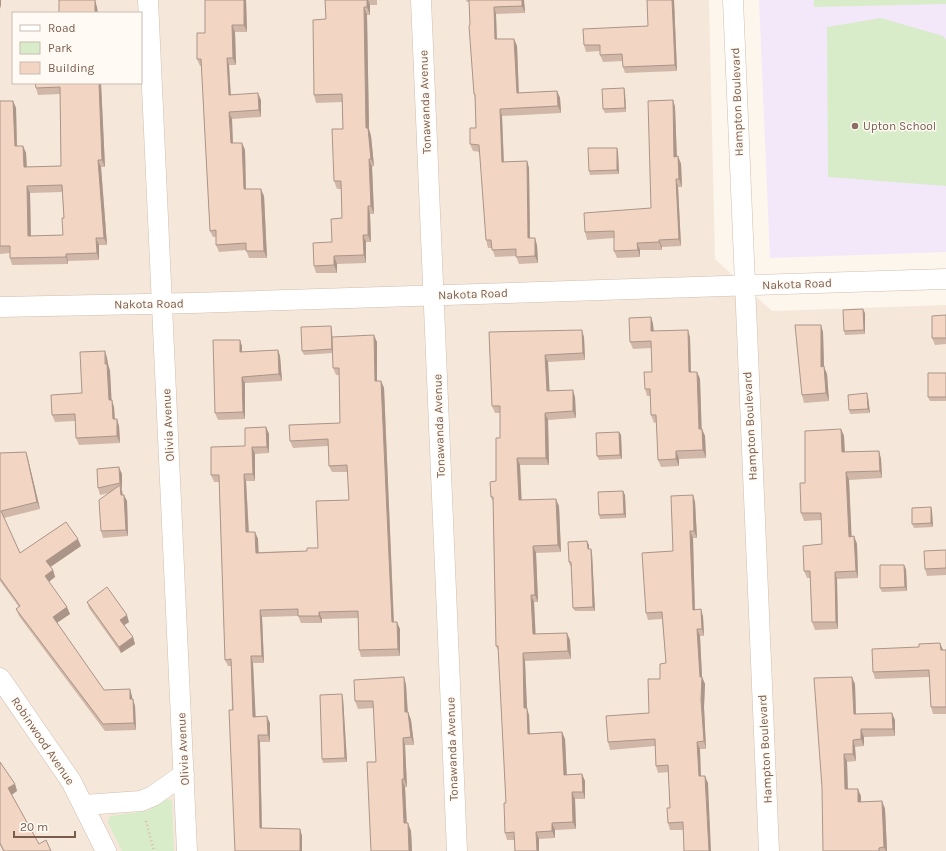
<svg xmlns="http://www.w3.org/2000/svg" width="946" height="851" font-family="Karla,sans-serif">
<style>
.residential{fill:#f5e8da;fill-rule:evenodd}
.education{fill:#f3e8fa}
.green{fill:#d8ecc9}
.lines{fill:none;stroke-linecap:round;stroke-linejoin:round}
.street-casing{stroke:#d1beb0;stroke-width:21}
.path{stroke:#d9b8a5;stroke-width:2.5;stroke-dasharray:1 3;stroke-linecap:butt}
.street{stroke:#fff;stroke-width:20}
.wall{fill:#d1b7a8;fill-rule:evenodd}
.shaded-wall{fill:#aa9588}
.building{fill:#f3d5c3;stroke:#aa9588;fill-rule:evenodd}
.education-dot{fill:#8d6e63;stroke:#fffaf3;stroke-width:1.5}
.labels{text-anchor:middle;stroke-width:3;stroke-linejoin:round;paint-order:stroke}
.street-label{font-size:12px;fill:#7a5c4d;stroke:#fffaf3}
.education-label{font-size:12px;fill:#785e54;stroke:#fffaf3;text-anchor:start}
</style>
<rect width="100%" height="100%" fill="#fdf6ec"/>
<!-- residential -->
<path class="residential" d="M0,0H709L715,259L772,311L946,305V851H0ZM13,13H141V83H13Z"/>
<!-- education -->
<path class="education" d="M759,0H946V252L770,258Z"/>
<!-- green -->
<path class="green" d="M814,0H946V4L814,7Z
M881,18L943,36L946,40V186L828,177L827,27Z
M168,799L172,801L174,851H122L108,823L110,816L147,811Z"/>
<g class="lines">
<defs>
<path id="street" d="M148,0L187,851
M421,0L457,851
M733,0L769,851
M0,307L193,303L946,279
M0,678L71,781L106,851
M84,805L141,801L153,796L184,774"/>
</defs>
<!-- street casing -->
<use href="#street" class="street-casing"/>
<!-- path -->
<path class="path" d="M146,821L154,851"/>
<!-- street -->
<use href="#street" class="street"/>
</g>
<!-- wall -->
<path class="wall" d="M246,0L247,32H235L236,65H229L231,95L261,100V117L232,119L233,143H242L245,150L246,189L264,196L267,258H249L246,250L219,252L216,245V237H213L210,231L202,66H200L197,59L205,33Z
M325,0H377V5H370V15H367L369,129L371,136L374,166L372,167L374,214H370L371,242H366V263L337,264V273H316L314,266L332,242L342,218L341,189H337L334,181L343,129L342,102L316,103L314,95L326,19Z
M466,0H524L525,13L496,14L497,39H514L517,46L519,93L557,91L560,98L561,113L502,116L504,162L527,161L529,168L530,238L537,245L538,263L519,264L516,256L495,257L492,248H488L486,240L480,152L473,151L470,144L476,128L475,99L474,94L469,2H467Z
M647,0H674L677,71L625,73L623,67V61L603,62L600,55V51L586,52L584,45L648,26Z
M101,83L105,167H101L107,245H99V260L68,261V264L12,265L10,258V253L0,254V101H13L16,108L17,146H23L26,153L27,167L61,166L60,94L38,95L36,88ZM62,192L64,218L63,235L31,236L30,193Z
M624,88L625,92L626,112L605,113L603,109Z
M673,100L675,107L677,157L678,156L681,164L682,187H678L681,246L662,247V250H640V257L617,258L614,251V238L587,240L585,232L651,208Z
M618,152L619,174L590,175L589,171Z
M865,313V334L845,335L844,331Z
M946,315V344L935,345L932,338Z
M651,317L653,324L654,331L690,337L691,372H697L700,379L701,429H702L705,436L706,458L679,459V466L661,467L658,460L657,422L654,423L651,415V396H647L645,389L652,372V348L633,349L630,342Z
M332,330V337L377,342V381H381L384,388L394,622L400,629V656L361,657L359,650L358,618L322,619V623H301L298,616L262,617L264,663H253L255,717L270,723V742H260L262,828L300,829L302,836V851H235L231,666H228L225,660L219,482H214L211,475L245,446L266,427L269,434V453L255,454V481H246L249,532H255L258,539V552L307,551L318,548L349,500L348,472H332L329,466L328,446L293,448L290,441L340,423L339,375H336L333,368V353L304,355L302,351Z
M489,332L584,337L585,360L548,362L549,391L575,397L576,418L548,420L549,465H520L521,500L559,506L561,552L536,553L538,602H534L535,634L570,640L571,659L525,661L527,709L529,715L530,734L562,732L565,739L567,775L582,774L585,781V799H575L576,829L555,830V838L539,839V851H515L514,840H507L505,833L506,803L499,652L496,646L493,502L491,497L496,481L500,438V413H495L492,406Z
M823,332L824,367L827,374L829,401L804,403L802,395Z
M242,346V352L278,350L280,356L282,381L245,383V419L218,420L215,413Z
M105,351L107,358L108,364L110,371L111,400L114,407L115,419L119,426L120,443L79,445L76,438L75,421L55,422L52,415L82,393Z
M946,373V401H930L928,397Z
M867,393L868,397L870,413L850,414L849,410Z
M841,429L844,436L845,452L879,451L881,459L882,478L849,480L851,537L854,536L857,544L858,578L837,579L838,629L815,630L812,622L810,578H807L804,571L822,544L821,520L804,521L801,513L805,483Z
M619,432L621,435L622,459L599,460L597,456Z
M26,452L28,459L40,509L4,518L20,553L81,546L50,567L53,570L55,577L49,582L70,614L57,623L104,690L132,696V699L135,706L136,730L105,731L19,616L16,609L19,607L0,581V453Z
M122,474V490L123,495L127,501L128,536L103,538L101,531L109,493L100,495L98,488Z
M625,495L626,518L600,519L599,515Z
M693,495L695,502L697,538H693L695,610L703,616L704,636H700L702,677L705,684L704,707L706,749H700L701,776L708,783L683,830H670L668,823L670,808L669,772L658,773L656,766L655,746L610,750L608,742L649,713L660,679L666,663L662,619L648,620L646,613L673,551Z
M931,507L932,511L933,527L914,528L912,524Z
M589,545V549H591L592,553L595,611H575L573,608L571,566H570L569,562Z
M946,550V575L927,576L925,569Z
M906,569L907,591L882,592L880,588Z
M87,602L129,622L124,625L133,637L135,644L121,653L89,608Z
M943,650H946V714H933L931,707L929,677L875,679L873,672Z
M404,677L406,685L408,712L411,720L414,745H405L407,787H405L407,823L411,831L412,851L376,762L374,708L358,709L355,701Z
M855,684L856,714L895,720V736L864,737V746L855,747L856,761L847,762L848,789L861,796V802L882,801L885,809L887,851H823Z
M343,698L347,762L323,763L322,759Z
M0,762L15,784L17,791L12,795L39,844L51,851H3L0,845Z"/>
<!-- shaded-wall -->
<path class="shaded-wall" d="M0,0H1V9L0,5Z
M95,0L97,7L98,13H95Z
M244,0H246L247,32L244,25Z
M367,0H368L370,5V15L367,7Z
M522,0H524L525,13L522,6Z
M672,0H674L677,71L675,65Z
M364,7L367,15L369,129L371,136L374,166L371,159L366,128Z
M494,7L496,14L497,47L495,39Z
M232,25L235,32L236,65L233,58Z
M514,39L517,46L519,100L517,93Z
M227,58L229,65L231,102L229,95Z
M99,83H101L105,167L102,160Z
M624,88L625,92L626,112L625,108Z
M557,91L560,98L561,113L558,106Z
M258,93L261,100V117L259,110Z
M673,100L675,107L677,164L674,157Z
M13,101L16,108L17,153L15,146Z
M500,109L502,116L504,169L502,162Z
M229,112L232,119L233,150L231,143Z
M242,143L245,150L246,196L244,189Z
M23,146L26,153L27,174L24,167Z
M617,148L618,152L619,174L617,170Z
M678,156L681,164L682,187L679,179Z
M369,159L372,167L374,214L371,206Z
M98,160L101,167L107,245L104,238Z
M527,161L529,168L530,245L528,238Z
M676,179L678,187L681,246L679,239Z
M27,186L30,193L31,243L28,236Z
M261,189L264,196L267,258L264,251Z
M368,206L370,214L371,242L368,235Z
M363,235L366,242V263L364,255Z
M96,238L99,245V260L97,253Z
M535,238L537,245L538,263L535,256Z
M659,240L662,247V250L659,242Z
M637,243L640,250V257L638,250Z
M66,254L68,261V264L66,257Z
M334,256L337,264V273L334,265Z
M863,309L865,313V334L864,330Z
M651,317L653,324L654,338L651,331Z
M821,325L823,332L824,367L827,374L829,401L826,393L821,367Z
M331,326L332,330L333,353L332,349Z
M582,330L584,337L585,360L583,353Z
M688,330L690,337L691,380L689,372Z
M374,335L377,342V388L375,381Z
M240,340L242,346V359L240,352Z
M278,350L280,356L282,381L279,374Z
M105,351L107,358L108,364L110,371L112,407L109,400Z
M545,355L548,362L550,398L547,391Z
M697,372L700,379L702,437L699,429Z
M242,377L245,383V419L243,412Z
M381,381L384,388L394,629L392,622Z
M573,390L575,397L576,418L573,411Z
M867,393L868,397L870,413L868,409Z
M112,400L114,407L115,426L113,419Z
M545,413L548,420L549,465L546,458Z
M117,419L119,426L120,443L117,436Z
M266,427L269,434V453L267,447Z
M702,429L705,436L706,458L703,450Z
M841,429L844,436L845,460L842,452Z
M619,432L621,435L622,459L620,455Z
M252,447L255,454V481L253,474Z
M676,451L679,459V466L676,459Z
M879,451L881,459L882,478L880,471Z
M26,452L28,459L40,509L37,502Z
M517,458L520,465L522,507L519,500Z
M119,467L122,474V489L120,483Z
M846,472L849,480L852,544L849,537Z
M244,474L246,481L249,539L246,532Z
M120,485L122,491L123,501L121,495Z
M623,491L625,495L626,518L624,514Z
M124,495L127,501L128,536L126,530Z
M693,495L695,502L697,538L694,531Z
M556,499L559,506L561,552L558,545Z
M931,507L932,511L933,527L931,523Z
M690,531L693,538L695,617L693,610Z
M255,532L258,539L259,559L256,553Z
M854,536L857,544L858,578L856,571Z
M78,539L81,546L49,568L46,561Z
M587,541L589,545V553L588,549Z
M533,546L536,553L538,602L535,595Z
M591,549L592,553L595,611L593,607Z
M904,565L906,569L907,591L905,587Z
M53,570L55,577L47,583L45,576Z
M835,572L837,579L838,629L836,622Z
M531,595L534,602L536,641L533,634Z
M67,607L70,614L55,624L53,617Z
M701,609L703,616L704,636L702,629Z
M260,610L262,617L264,663L262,656Z
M319,612L322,619V623L319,616Z
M127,615L129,622L123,626L120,620Z
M397,622L400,629V656L398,649Z
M697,629L700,636L702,677L705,684L704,707L706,749L704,741Z
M567,633L570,640L571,659L568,651Z
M133,637L135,644L121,653L119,647Z
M940,643L943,650V657L941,650Z
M523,653L525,661L527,709L529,715L530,741L528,734L524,708Z
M251,656L253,663L256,723L253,717Z
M404,677L406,685L408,720L405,712Z
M852,677L855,684L856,721L854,714Z
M130,689L132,696L133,706L130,699Z
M342,694L343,698L347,762L345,758Z
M133,699L135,706L136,730L134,723Z
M408,712L411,720L414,745L411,737Z
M892,713L895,720V736L893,729Z
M267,716L270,723V742L268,735Z
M861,729L864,737V746L861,739Z
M562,732L565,739L567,782L564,775Z
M258,735L260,742L262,835L260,828Z
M403,738L405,745L407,787L404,779Z
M853,740L855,747L856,761L853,754Z
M697,742L700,749L701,783L699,776Z
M844,754L847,762L848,796L845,789Z
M582,774L585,781V799L583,792Z
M705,776L708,783L711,851H709Z
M402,779L405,787L407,831L404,823Z
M15,784L17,791L11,795L8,788Z
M858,789L861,796V809L858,802Z
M572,792L575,799L576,829L573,822Z
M882,801L885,809L887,851H886L884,847Z
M408,823L411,831L412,851H409Z
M552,823L555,830V838L552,831Z
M300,829L302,836V851H300Z
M536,832L539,839V851H537Z"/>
<!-- building -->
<path class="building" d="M59,0H95V13H59Z
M205,0H244V25H232L233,58H227L229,95L258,93L259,110L229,112L231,143H242L244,189H261L264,251H246V243L216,245V230L210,231L201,59H197V33H205Z
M325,0H367V7H364L366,128H368L371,159H369L371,206H368V235H363L364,255L334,256V265L314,266L313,243L332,242L331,219L342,218L341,181H334L332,129H343L342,94L314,95L313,20L326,19Z
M469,0H522V6L494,7L495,39H514L517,93L557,91L558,106L500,109L502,162L527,161L528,238H535V256L516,257V249L492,250L491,240H486L479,145L470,144V128H476L475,94H474L469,26L470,25Z
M647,0H672L675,65L623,67L622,54L600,55V45H584L583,29L648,26Z
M35,83H99L102,160H98L104,238H96L97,253L66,254V257L10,258V246H0V101H13L15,146H23L24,167L61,166L60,87L36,88ZM62,185L64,218H62L63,235L28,236L27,186Z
M624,88L625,108L603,109L602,89Z
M673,100L674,157L678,156L679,179H676L679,239L659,240V242L637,243L638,250L614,251V231L585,232L584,213L651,208L648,101Z
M588,148H617V170L589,171Z
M863,309L864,330L844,331L843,310Z
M946,315V338H932V316Z
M651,317V331L688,330L689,372H697L699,429H702L703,450L676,451V459L658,460L656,415H651L650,389H645L644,372H652L651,341L630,342L629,318Z
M795,325H821V367L824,366L826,393L802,395Z
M331,326L332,349L302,351L301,327Z
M582,330L583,353L545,355L547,391L573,390V411L545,413L546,458H517L519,500L556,499L558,545L533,546L535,595H531L533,634L567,633L568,651L523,653L524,708H527L528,734L562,732L564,775L582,774L583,792H572L573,822L552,823V831L536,832L537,851H515L514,832L505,833L504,803H506L498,646H496L493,497H491L490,482L496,481V438H500V406H492L489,332Z
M374,335L375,381H381L392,622H397L398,649L359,650L358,611L319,612V616H298V609L260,610L262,656H251L253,717L267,716L268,735H258L260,828L300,829V851H235L229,710H233L231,659L225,660L219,475H211V447L245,446V428L266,427L267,447H252L253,474H244L246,532H255L256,553L307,551V548H318L316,501L349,500L347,465L329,466L328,439L290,441L289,425L340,423L339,368H333L332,337Z
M213,340H240V352L278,350L279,374L242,377L243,412L215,413Z
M105,351V364H107L109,400H112L113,419H117V436L76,438L75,414L52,415L51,395L82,393L80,352Z
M928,373H946V397H928Z
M867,393L868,409L849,410L848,395Z
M841,429L842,452L879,451L880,471L846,472L849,537L854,536L856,571L835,572L836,622H812L810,571H804L803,546L822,544L821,513H801L800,483H805V431Z
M619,432L620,455L597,456L596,433Z
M26,452L37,502L1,511L20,553L66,522L78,539L46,561L53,570L45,576L67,607L53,617L104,690L130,689V699H133L134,723L103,724L16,609L20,606L0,578V453Z
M119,467L120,483L98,488L97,469Z
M120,485L121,495H124L126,530L101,531L99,500Z
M623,491L624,514L599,515L598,492Z
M693,495L694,531H690L693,610L701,609L702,629H697L700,677H702L701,700L704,741L697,742L699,776H705L709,851H684L683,822L668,823L667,808H670L668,765L656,766L655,739L608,742L606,716L649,713L648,679H660V664L666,663L662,612L646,613L642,553L673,551L671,496Z
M931,507V523L912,524V508Z
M587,541L588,549H591L593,607L573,608L571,562H569L568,542Z
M946,550V568L925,569L924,551Z
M880,565H904L905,587L880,588Z
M107,587L127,615L120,620L133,637L119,647L87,602Z
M940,643L941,650H946V707H931L929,670L873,672L872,649L919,647V644Z
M404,677L405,712H408L411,737L403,738L404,779H402L404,823H408L409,851H371L367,762H376L373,701H355L354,680Z
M852,677L854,714L892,713L893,729H861V739L853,740V754H844L845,789H858V802L882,801L884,847L879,848V851H823L822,787L814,678Z
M342,694L345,758L322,759L320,695Z
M0,762L15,784L8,788L39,844L46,840L51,851H4L0,843Z"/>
<!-- markers -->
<circle class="education-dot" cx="855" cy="126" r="4"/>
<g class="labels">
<!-- street labels -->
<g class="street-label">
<text transform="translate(425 102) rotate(-92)" y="4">Tonawanda Avenue</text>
<text transform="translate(737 102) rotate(-92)" y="4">Hampton Boulevard</text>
<text transform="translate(797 284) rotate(-2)" y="4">Nakota Road</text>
<text transform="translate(473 294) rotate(-2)" y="4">Nakota Road</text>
<text transform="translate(149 304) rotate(-1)" y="4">Nakota Road</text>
<text transform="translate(168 425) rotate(-93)" y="4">Olivia Avenue</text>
<text transform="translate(439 426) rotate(-92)" y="4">Tonawanda Avenue</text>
<text transform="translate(750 426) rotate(-93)" y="4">Hampton Boulevard</text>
<text transform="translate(43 741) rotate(56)" y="4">Robinwood Avenue</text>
<text transform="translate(183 749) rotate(-93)" y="4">Olivia Avenue</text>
<text transform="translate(452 749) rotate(-92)" y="4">Tonawanda Avenue</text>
<text transform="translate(765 749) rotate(-93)" y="4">Hampton Boulevard</text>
</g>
<!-- education labels -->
<g class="education-label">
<text x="863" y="130">Upton School</text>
</g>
</g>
<!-- legend -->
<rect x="12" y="12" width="130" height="72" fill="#fffaf3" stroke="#cabbb1"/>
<rect x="20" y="25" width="20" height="6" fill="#ffffff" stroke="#cabbb1"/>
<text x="48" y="32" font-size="12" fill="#7a5c4d">Road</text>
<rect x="20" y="42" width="20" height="12" fill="#d8ecc9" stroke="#cabbb1"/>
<text x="48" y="52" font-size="12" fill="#7a5c4d">Park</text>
<rect x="20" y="62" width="20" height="12" fill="#f3d5c3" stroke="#cabbb1"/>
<text x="48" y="72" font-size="12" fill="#7a5c4d">Building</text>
<!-- scale -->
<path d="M14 831v6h61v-6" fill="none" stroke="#7a5c4d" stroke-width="2"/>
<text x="20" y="831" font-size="12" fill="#7a5c4d" stroke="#fffaf3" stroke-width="3" paint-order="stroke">20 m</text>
</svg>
